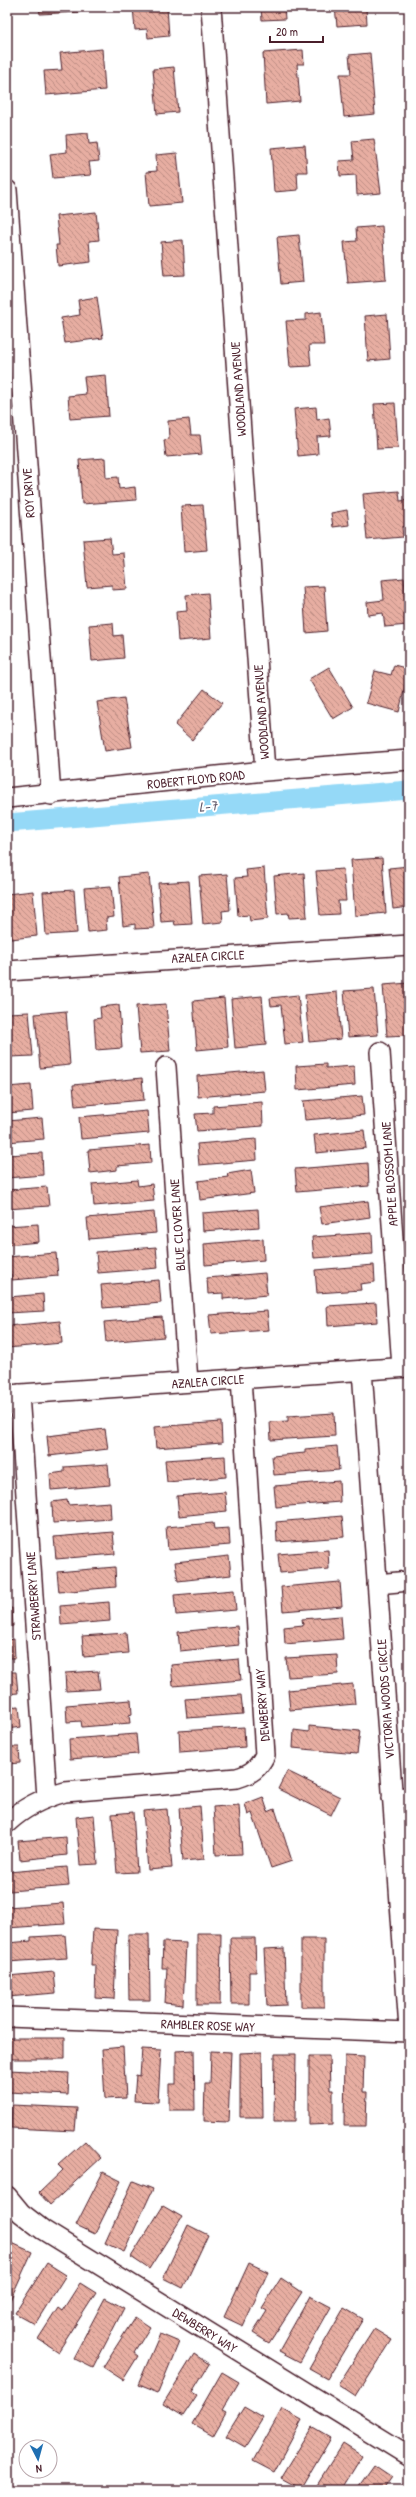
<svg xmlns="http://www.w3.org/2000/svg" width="416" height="2497" font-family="'Patrick Hand',sans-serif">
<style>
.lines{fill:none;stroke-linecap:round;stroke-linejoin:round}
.canal{stroke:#95d9f7;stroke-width:19}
.building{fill:url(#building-back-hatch);stroke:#4a1f2b}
.minor-casing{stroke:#4a1f2b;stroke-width:22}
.minor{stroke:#fff;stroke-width:19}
.labels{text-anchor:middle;stroke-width:4;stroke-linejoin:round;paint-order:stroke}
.street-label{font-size:13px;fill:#4a1f2b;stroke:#fff}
.water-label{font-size:14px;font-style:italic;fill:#605768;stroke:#fff}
</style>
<defs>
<pattern id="building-back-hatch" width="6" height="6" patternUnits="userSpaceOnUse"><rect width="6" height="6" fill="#e7aea2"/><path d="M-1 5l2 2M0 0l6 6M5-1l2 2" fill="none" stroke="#bd8d84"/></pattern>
</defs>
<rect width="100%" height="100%" fill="#fff"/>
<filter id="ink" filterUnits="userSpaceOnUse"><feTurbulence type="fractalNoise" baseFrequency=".025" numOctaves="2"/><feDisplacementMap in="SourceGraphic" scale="8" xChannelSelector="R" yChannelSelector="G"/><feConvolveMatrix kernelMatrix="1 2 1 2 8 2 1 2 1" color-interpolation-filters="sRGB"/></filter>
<g filter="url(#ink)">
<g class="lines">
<!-- canal -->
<path class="canal" d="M7,823L409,790"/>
</g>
<!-- building -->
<path class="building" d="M39,7H78L79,12L40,14Z
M133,7H167L169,36L148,38L147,29L135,30Z
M261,7H284L285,19L262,20Z
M335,7H366L367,24L337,26Z
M102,49L105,90L46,95L44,71L62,70L60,53Z
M303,50L304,64H297L300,101L266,104L263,53Z
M370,53L375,114L344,117L340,74H351L349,55Z
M174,67L178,112L157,114L153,69Z
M88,133L89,144L97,143L99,161L89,162L91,175L53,178L50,154L67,152L66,135Z
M374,139L381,193L357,195L356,175L340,176L339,161L354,160L352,141Z
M305,145L307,172H297L298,190L274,192L271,148Z
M177,153L182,203L149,206L146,172L157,171L156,155Z
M96,212L99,240L89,241L91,262L58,266L56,245H59L56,216Z
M382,226L386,280L348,283L344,242L357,241L356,228Z
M299,235L303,282L281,284L277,237Z
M183,240L185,275L164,276L161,242Z
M97,297L103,338L65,343L61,318L80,315L78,300Z
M321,312L324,345H309L311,366L290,367L286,321L306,320V314Z
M387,314L390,359L368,361L365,316Z
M106,375L109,416L70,419L68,396L86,394L84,377Z
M395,403L398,448L377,449L374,404Z
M316,407L317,420L329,418L331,436L317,437L318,454L298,456L294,409Z
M189,419L191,435H200L202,454L166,457L164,440L169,439L168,421Z
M105,458L106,478L118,477L119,489L135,487L136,500L82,504L79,460Z
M399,491L400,501L409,500V526L402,527L403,537L367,540L363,494Z
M203,505L207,550L184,552L181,506Z
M347,510L349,525L333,527L331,513Z
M110,538L112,554L124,553L127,589L112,590V585L87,587L83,540Z
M404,578L408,625L385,627L383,613L368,615L367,602L384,600L382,580Z
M324,586L327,631L306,633L303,587Z
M208,593L211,638L178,641L176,612L187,611L186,595Z
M113,623L114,636L122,635L124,658L92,661L89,625Z
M394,665L409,669L399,712L366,703L375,671L391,675Z
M329,667L353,707L333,719L309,679Z
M204,689L222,703L192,740L175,725Z
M124,698L132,747L105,751L97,702Z
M382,858L386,913L355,916L351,860Z
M409,866V907L393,909L389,868Z
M264,868L268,919L250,921L249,915L238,916L235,878L247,877L246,870Z
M343,869L346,901H338L339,914L320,915L316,871Z
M304,873L307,917L289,918L288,913L277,914L274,876Z
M149,874L154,928L135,929V924L123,926L119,877Z
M227,874L230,910L222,911L223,922L203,924L199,876Z
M189,881L192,924L175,925L174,921L161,922L158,883Z
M111,886L114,917L106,918L107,930L88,932L84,888Z
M74,890L77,933L46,935L43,892Z
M33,891L37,936L11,939L7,894Z
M409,983V1035L387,1036L383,985Z
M374,989L378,1035L348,1037L344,991Z
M337,992L341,1039L309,1042L305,995Z
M298,995L303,1042L285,1044L281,1005L271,1006L270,998Z
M262,996L266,1045L235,1048L231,999Z
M224,998L228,1047L197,1050L193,1001Z
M166,1004L170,1051L140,1053L136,1006Z
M119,1005L122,1048L96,1050L94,1019L101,1018L100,1007Z
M66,1011L70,1065L40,1068L35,1014Z
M29,1012L33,1056L10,1057L7,1013Z
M326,1064V1068L354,1066L355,1085L297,1090L296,1066Z
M263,1070L265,1091L198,1097L197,1076Z
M142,1078L144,1100L75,1106L73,1085Z
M31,1085L33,1111L7,1113V1087Z
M362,1096L364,1115L305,1120L303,1101Z
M262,1102L263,1126L197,1131L195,1114L213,1113V1106Z
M147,1111L149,1133L81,1139L79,1117Z
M42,1118L44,1139L7,1142V1121Z
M364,1130L366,1148L316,1153L314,1135Z
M256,1139L257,1160L199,1165L197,1144Z
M150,1145L151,1163L117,1166V1170L90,1173L88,1150Z
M42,1153L43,1175L7,1178V1155Z
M368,1163L369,1186L297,1192L295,1169Z
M251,1170L254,1193L200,1200L198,1181L228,1177L227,1174Z
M137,1180L138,1186L152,1184L154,1201L94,1206L92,1184Z
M47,1187L49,1206L7,1209V1190Z
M368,1201L370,1217L322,1224L319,1207Z
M258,1209L259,1227L203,1231L202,1213Z
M154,1212L156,1233L89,1239L87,1218Z
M38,1224L39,1242L7,1245V1226Z
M372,1233L373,1254L314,1258L312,1237Z
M263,1239L264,1260L205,1265L204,1244Z
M156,1247L158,1268L98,1273L96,1252Z
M56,1253L58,1276L12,1280L11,1274H7V1257Z
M374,1265L375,1282L360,1284L361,1290L317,1293L315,1270Z
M265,1273L267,1295L223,1299V1293L208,1294L207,1278Z
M159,1280L161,1303L103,1308L101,1285Z
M7,1292L9,1297L43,1294L44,1311L7,1313Z
M376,1303L377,1322L328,1326L327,1306Z
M267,1311L269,1330L211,1334L209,1315Z
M162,1317L164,1337L106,1342L104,1322Z
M60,1321L62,1343L7,1348V1326Z
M406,1412H409V1451Z
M334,1413L335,1436L271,1440L270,1422L288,1421V1416Z
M221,1422L222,1443L156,1448L154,1427Z
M105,1429L108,1449L49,1456L47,1436Z
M337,1446L339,1470L274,1475L272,1456L305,1453V1449Z
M225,1456L226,1477L167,1482L165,1460Z
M108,1464L110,1485L51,1490L50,1474L64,1472V1467Z
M339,1481L340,1502L276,1507L274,1486Z
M225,1492L227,1511L179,1516L177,1496Z
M67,1500L68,1505L110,1502L111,1519L53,1523L52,1502Z
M342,1516L344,1537L277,1542L276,1522Z
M213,1523L214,1529L229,1528L230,1545L168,1550L166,1527Z
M113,1532L115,1554L56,1559L54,1537Z
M328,1550L329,1569L280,1573L278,1554Z
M229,1556L231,1575L178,1581L175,1562Z
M115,1567L116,1587L59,1592L57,1572Z
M7,1577H9L10,1593H7Z
M340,1582L342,1606L283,1611L281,1587Z
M234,1590L236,1610L176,1615L174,1595Z
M109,1602L110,1621L61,1625L60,1606Z
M12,1608L13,1626L7,1627V1609Z
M341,1616L343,1639L285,1644L284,1627L303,1625L302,1619Z
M237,1626L239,1645L180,1651L178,1632Z
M126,1633L128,1653L84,1657L82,1636Z
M14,1639L15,1658H7V1640Z
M337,1655L338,1674L288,1677L286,1658Z
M239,1659L241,1680L173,1686L171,1665Z
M98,1671L100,1689L66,1691L65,1673Z
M7,1672H16L18,1693L7,1694Z
M353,1684L355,1704L290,1710L288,1690Z
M241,1695L243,1714L187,1718L185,1699Z
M131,1700L132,1714L129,1715L130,1723L82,1727L81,1721L67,1722L66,1705Z
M19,1706L21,1727L7,1729V1707Z
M309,1726L360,1731L357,1754L293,1748L294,1730L309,1732Z
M244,1727L245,1747L180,1752L179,1731Z
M136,1734L138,1754L70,1759L69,1739Z
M7,1747H19L20,1763L7,1764Z
M287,1771L340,1797L331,1815L278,1789Z
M263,1797L268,1812L275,1809L292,1861L271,1868L252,1813L248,1815L245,1804Z
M239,1805L242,1854L216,1855L213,1807Z
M200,1806L204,1859L183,1861L179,1808Z
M167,1809L172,1868L148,1870L143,1811Z
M133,1812L137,1872L117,1873L112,1814Z
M94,1815L98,1864L80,1865L76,1817Z
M66,1837L67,1855L20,1860L18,1841Z
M67,1867L69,1886L10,1891L8,1872Z
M63,1903L65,1924L7,1928V1907Z
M93,1929L117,1930L114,1999L95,1998L96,1965H91Z
M197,1933H221L220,2005H197Z
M128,1934H149L150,2000H129Z
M65,1935L67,1958L7,1962V1943L31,1941V1937Z
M230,1938H255L256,1972H249V2004H231Z
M301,1939H324V2007H301Z
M163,1942L186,1943L183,2005L165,2003L167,1968H162Z
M284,1948L286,2005L267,2006L264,1949Z
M54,1972L56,1993L7,1997V1976Z
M7,2038H65V2059H7Z
M123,2047L126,2098L105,2099L102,2049Z
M142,2049L161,2050L158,2102L134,2101L136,2075L140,2076Z
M194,2050L195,2110H169V2084H176V2051Z
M211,2051L231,2052L228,2122L204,2121L205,2084H210Z
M262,2052L263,2117H240V2053Z
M275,2054H296L295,2121H274Z
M309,2056H329L330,2090H333V2124L309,2125Z
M345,2056L364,2057L363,2092H367L366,2126H344Z
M9,2070L69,2073L68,2095L8,2092Z
M12,2105L77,2108L75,2131L11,2128Z
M85,2141L101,2158L50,2205L39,2193L63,2170L58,2165Z
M103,2172L121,2181L95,2234L76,2225Z
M133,2181L153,2189L124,2252L105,2243Z
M163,2206L182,2217L149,2269L131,2257Z
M188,2225L208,2235L183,2288L163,2278Z
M12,2243L32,2252L7,2307V2254Z
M47,2263L66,2275L35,2324L15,2313Z
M249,2263L268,2272L243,2326L224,2317Z
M281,2278L302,2292L269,2343L253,2333L267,2311L262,2308Z
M80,2283L96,2293L58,2352L38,2339L58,2308L62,2311Z
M310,2296L331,2307L300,2362L279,2351Z
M105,2298L124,2308L93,2368L73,2358Z
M344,2308L363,2319L327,2379L309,2369Z
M135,2317L150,2327L134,2353L138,2356L123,2380L103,2367Z
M374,2329L392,2340L356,2397L338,2385Z
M160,2334L179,2342L158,2393L138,2385Z
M194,2354L209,2364L192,2392L197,2395L183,2416L163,2404Z
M222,2372L239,2382L222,2411L226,2413L213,2436L192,2424Z
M244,2407L263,2418L245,2447L226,2436Z
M282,2409L302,2420L274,2472L253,2461Z
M312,2427L331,2438L301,2489L281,2478Z
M343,2444L362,2456L341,2490H314Z
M374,2465L392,2477L383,2490H356Z"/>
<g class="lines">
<defs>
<path id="minor" d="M211,7L265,771
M7,190L51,795
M7,798L265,771L409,760
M7,971L409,945
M380,1052L402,1367
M166,1067L188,1382
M362,1370L409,2029
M19,1394L47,1797
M7,1395L409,1367
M377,1584L409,1581
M392,1798L409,1797
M7,1823C24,1807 43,1798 65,1792L237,1778C251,1774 258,1769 265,1755L241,1378
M7,2017L409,2032
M7,2196L21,2213L43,2230L409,2456"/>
</defs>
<!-- minor casing -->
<use href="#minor" class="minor-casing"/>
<!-- minor -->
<use href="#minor" class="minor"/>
</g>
</g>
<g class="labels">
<!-- street labels -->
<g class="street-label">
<text transform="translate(238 389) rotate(-94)" y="5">WOODLAND AVENUE</text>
<text transform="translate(28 493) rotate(-94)" y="5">ROY DRIVE</text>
<text transform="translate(261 712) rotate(-94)" y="5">WOODLAND AVENUE</text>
<text transform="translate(196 779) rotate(-6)" y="5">ROBERT FLOYD ROAD</text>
<text transform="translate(208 956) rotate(-3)" y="5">AZALEA CIRCLE</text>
<text transform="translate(389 1174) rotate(-94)" y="5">APPLE BLOSSOM LANE</text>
<text transform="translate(177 1225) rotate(-94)" y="5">BLUE CLOVER LANE</text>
<text transform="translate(208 1381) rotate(-4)" y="5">AZALEA CIRCLE</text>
<text transform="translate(33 1596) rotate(-94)" y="5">STRAWBERRY LANE</text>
<text transform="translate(385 1699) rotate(-94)" y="5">VICTORIA WOODS CIRCLE</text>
<text transform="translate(262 1705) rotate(-94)" y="5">DEWBERRY WAY</text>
<text transform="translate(208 2025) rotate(2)" y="5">RAMBLER ROSE WAY</text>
<text transform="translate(205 2330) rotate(32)" y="5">DEWBERRY WAY</text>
</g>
<!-- water labels -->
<g class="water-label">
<text transform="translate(208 806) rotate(-5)" y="5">L-7</text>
</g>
</g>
<!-- margin -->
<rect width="416" height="2497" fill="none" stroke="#fff" stroke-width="24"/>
<rect x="12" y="12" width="392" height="2473" fill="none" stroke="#4a1f2b" stroke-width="1.5" filter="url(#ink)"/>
<!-- north arrow -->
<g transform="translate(38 2459) rotate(174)"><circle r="19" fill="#ffffff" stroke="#b7a5aa"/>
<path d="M0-3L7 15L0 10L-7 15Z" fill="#1f6fb2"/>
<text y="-6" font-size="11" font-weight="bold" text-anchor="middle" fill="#4a1f2b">N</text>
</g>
<!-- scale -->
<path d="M270 36v6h53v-6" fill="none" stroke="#4a1f2b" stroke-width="2"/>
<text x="276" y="36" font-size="12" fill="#4a1f2b" stroke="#ffffff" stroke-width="3" paint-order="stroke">20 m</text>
</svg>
